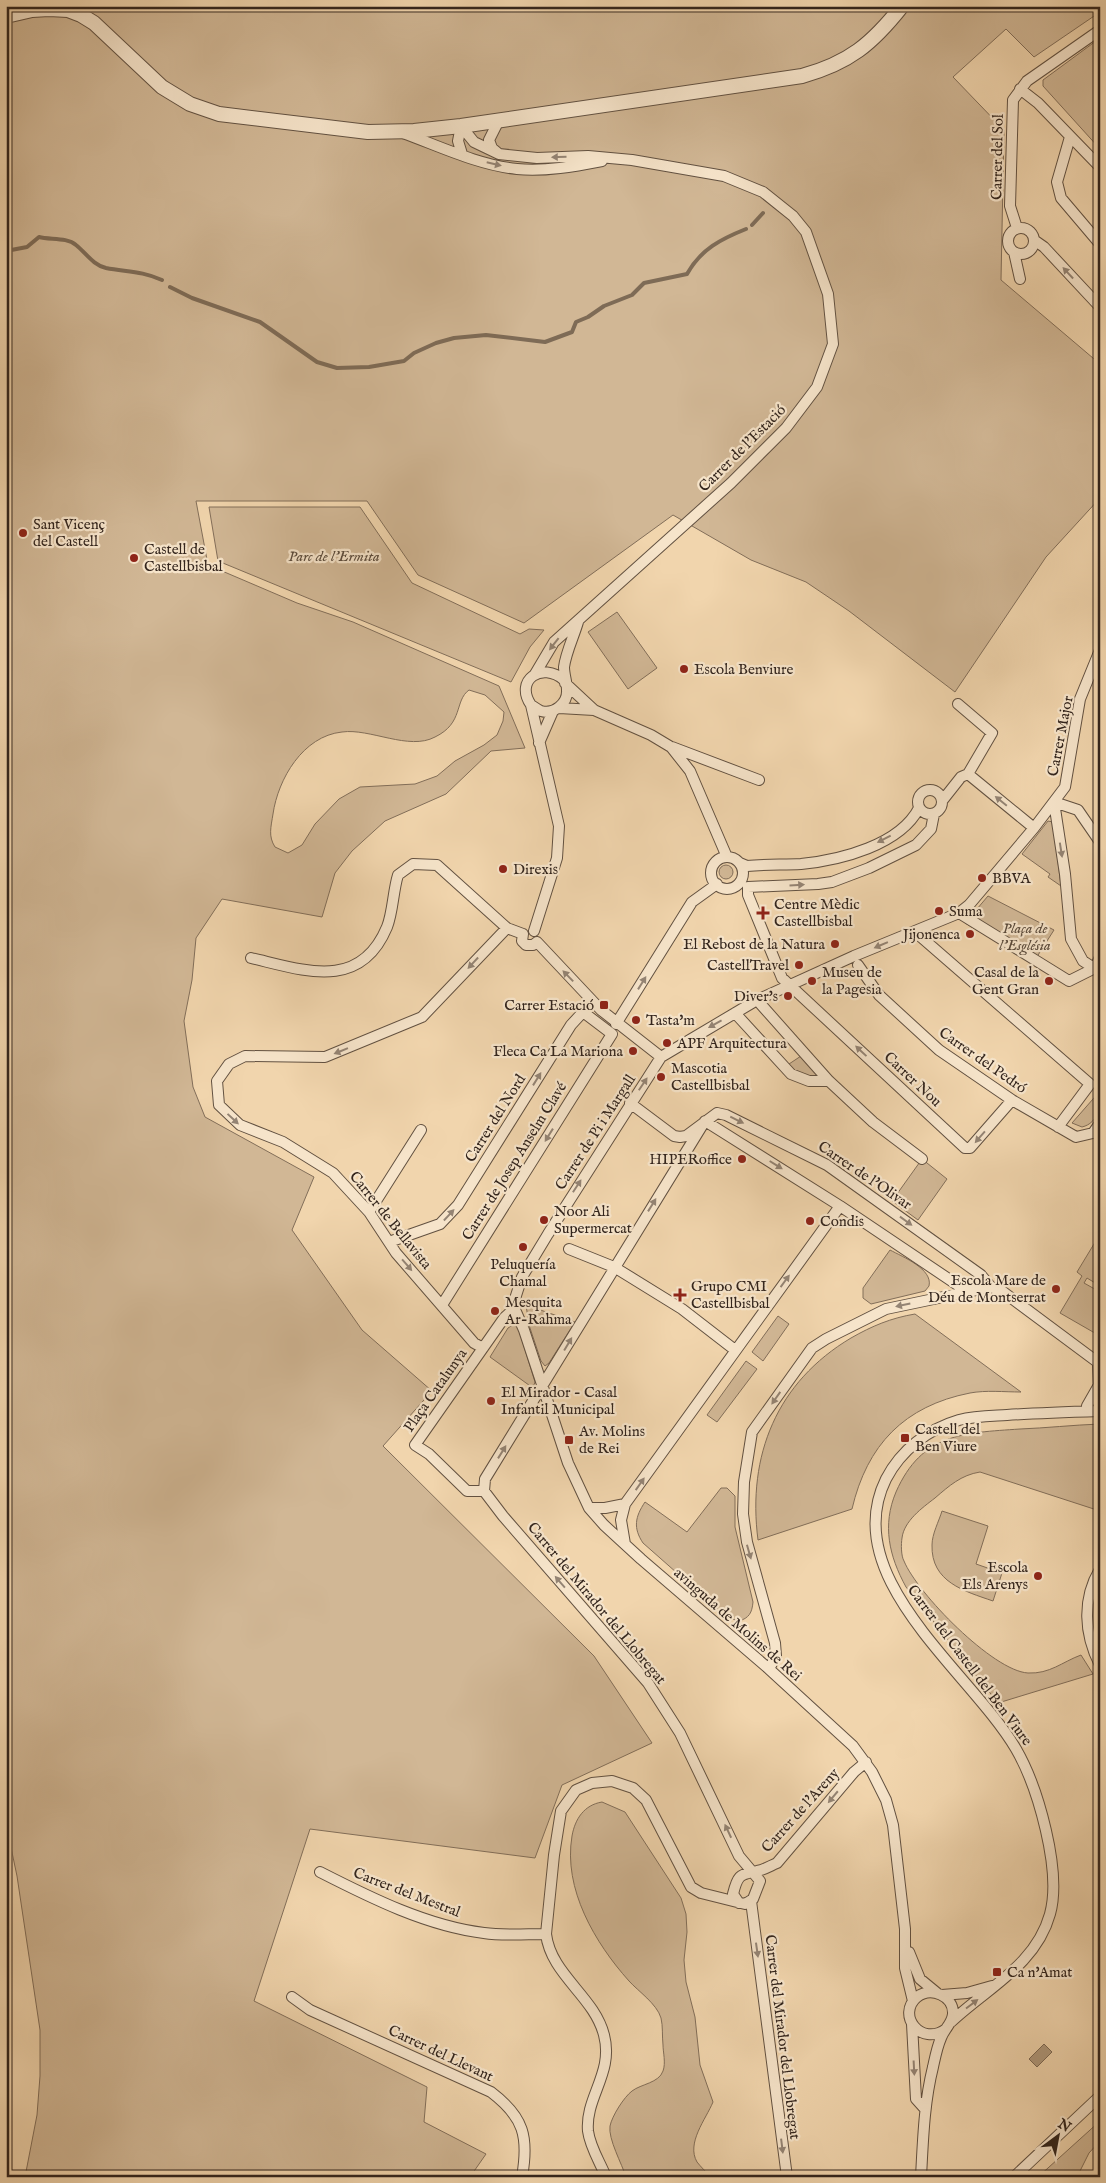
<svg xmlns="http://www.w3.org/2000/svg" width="1106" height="2183" font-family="'IM FELL English',serif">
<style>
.green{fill:#d1b795;stroke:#826e59;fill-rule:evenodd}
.water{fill:#b0997c;stroke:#7e6b56}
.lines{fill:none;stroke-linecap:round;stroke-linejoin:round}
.stream{stroke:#7e6b56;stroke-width:4}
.minor-casing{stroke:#625141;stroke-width:12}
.tertiary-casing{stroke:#625141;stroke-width:16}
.minor{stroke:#f6e4ca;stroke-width:10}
.tertiary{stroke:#f6e4ca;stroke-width:14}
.oneway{fill:#948474}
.poi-dot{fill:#8f2418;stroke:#f6e4ca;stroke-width:2}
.labels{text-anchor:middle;stroke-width:4.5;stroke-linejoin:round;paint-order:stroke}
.street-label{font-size:15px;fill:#33251d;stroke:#f6e4ca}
.poi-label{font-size:15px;fill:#33251d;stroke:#f6e4ca;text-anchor:start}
.park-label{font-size:15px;font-style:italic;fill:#5a4a3b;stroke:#f6e4ca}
</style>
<rect width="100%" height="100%" fill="#f1d5ad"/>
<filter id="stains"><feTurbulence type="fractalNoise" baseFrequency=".004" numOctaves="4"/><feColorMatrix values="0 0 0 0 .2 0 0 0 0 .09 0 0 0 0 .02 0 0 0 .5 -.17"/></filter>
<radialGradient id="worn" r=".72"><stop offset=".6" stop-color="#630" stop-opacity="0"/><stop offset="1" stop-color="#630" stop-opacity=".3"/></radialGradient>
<!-- green -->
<path class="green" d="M6,6H1100V12L1034,57L1006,29L953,77L1004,130L1001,280L1100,364V498L1046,557L955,692L849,611L806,582L751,560L673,515L524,623L418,575L367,501H196L208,565L297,603L353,622L499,686L525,748L491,751L446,794L385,821L352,851L335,873L322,917L222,899L196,938L192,980L184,1021L193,1087L205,1117L314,1177L292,1230L362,1330L432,1391L383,1446L594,1656L652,1743L562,1785L535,1858L310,1829L254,2001L427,2087L424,2122L486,2154L470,2177H25L37,2115L40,2076V2030L17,1876L6,1824ZM469,690L485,695L504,712L503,721L497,735L484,745L455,761L437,776L415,784L360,787L339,799L315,824L302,845L288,853L275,847C268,836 271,827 273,814C278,779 303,736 342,732C370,728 409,751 435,737C464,723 454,701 469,690Z
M1100,38V149L1043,86V80Z
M209,507H360L412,583L520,634L529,629L544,630L530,647L511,682L218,561Z
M617,612L657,668L628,689L588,632Z
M1048,821L1053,822L1061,886L1048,877L1050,874L1022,854Z
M719 872a7 7 0 1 1 14 0a7 7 0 1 1-14 0Z
M988,896L1054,930L1033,963L965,923Z
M801,1056L825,1080L809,1079L786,1066Z
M1100,1091C1100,1105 1099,1123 1082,1127L1072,1123Z
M922,1159L947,1179L918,1220L892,1201Z
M1100,1234V1286L1087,1278L1084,1283L1100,1292V1336L1060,1313L1082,1276L1077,1272Z
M890,1250C903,1257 933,1269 929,1286L925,1291L871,1304L863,1298V1288Z
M526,1305L575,1322L549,1363L545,1366L541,1361L529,1325Z
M915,1314L1021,1392C1004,1392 986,1390 970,1393C904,1406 867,1445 852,1509L758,1540C747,1455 777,1382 851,1338C872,1326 891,1318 915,1314Z
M778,1316L789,1324L763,1361L752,1352Z
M513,1325L518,1327L535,1382L533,1388L490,1357L508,1328Z
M746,1361L757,1369L717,1422L707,1415Z
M1100,1424V1511L980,1472C961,1475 949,1486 935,1498C922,1508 904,1521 902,1538C901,1544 901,1556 904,1561C917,1593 993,1671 1028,1673C1050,1674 1062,1662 1081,1655L1093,1674L998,1703L906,1587C889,1556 882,1525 896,1492C922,1433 963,1433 1020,1429C1046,1428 1073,1425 1100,1424Z
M721,1488H727L735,1496V1527L753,1602C752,1613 749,1618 739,1621L728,1618L643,1543C633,1528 635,1517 645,1502L687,1532Z
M942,1511L988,1526L976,1564L1002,1573L993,1601C964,1591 931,1582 932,1545C932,1534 939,1521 942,1511Z
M602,1802L625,1812L681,1898L686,1914L687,1932L684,1960L686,1982L695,2017L700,2065L713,2102C706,2119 686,2143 697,2162C701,2167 706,2172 711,2177H626C622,2164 608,2139 610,2126C612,2116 624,2097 632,2091C641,2084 659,2083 663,2071C666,2063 663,2052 663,2045C662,2036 663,2026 661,2018C657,2004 638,1991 629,1981C595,1943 563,1889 572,1836C575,1819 584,1805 602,1802Z
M1100,2121V2141L1089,2153L1077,2177H1038Z"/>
<!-- water -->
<path class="water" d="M1044,2044L1052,2052L1037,2067L1029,2059Z"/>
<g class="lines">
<!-- stream -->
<path class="stream" d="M752,225L763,213
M6,251L27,247L39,237C50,240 67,237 76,245C86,253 93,265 106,268C127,272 142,271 162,280
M170,287L192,298L260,322L317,362L337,368L369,367L404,361L414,353L436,343L454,338L486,335L545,342L572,332L576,322L588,317L604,306L632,295L644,283L687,274C701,249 721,239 746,229"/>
<defs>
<path id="minor" d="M1020,89L1038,103L1100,167
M461,126L474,142L499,154L537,158L588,156L632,160L724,176L763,192L793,216L806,232L828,294L833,344L817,387L786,428L731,483L554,642L535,674
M461,126L458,141L462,154
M403,133C439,146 478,165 517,169C544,172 576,166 602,161
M1070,137L1057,182L1061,198L1100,244
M498,153L492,148L489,140L499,120
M1008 241a13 13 0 1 1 26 0a13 13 0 1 1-26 0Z
M1017,228L1010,206L1013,100L1027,81L1100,30
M1034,240L1044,247L1100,307
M1014,252L1020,279
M565,683L594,710L651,735L671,747L690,771L727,857
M531,705C534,707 538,710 541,711C554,715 568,703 567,690C567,682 564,675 564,667C566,652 574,636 578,622
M559,708L594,710
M539,743L553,711
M672,747L759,780
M968,774L1034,828
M918 802a12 12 0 1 1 24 0a12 12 0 1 1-24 0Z
M942,801L961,777L968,774L992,733L958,704
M1054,802L1065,874L1071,939L1083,961L1100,972
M1054,802L1078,810L1100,842
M711 873a16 16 0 1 1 32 0a16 16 0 1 1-32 0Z
M740,863L747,866C765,864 783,865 801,864C841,860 900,845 919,808
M748,887V895L782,978L965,1148H970L1012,1100
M748,887L818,884L832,882L869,868L916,845L931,829L934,814
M959,913L1069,981L1095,968
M534,931L557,858L559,826L531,705C514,680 542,661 564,680
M523,934L522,941L526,945H533L537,942
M921,937L1090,1084L1058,1127
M537,942L601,1010L661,1057
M251,958C303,970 360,992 387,927C393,912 393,891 398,875L413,864L437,865L507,928L523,934
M858,965L879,995L939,1050L1012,1100L1076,1137L1093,1133L1100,1123
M1095,968L1100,957
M757,1000L829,1081L873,1122L922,1159
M735,1013L791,1074L809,1081H829
M616,1024L692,902L717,884
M630,1103L674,1136L680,1137L686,1136L717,1113L726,1115L827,1165L981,1275L991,1287
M369,1212L421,1130
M389,1242L440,1224L458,1205L571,1025L583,1012L612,1034L442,1305
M569,1249L614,1267L682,1309L735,1350
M483,1348L474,1343L396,1253L369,1212L333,1173L283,1142L240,1125L219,1105L217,1081L229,1064L245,1056L325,1057L422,1017L507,928
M1087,1406L1099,1385L1098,1363
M484,1491H467L429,1454L415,1445L504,1318L514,1309
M589,1508H605L625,1504
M625,1544L621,1520L625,1504L840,1206
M1100,1569C1082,1599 1084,1634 1100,1665
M769,1669L776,1656L775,1643L747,1542L743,1514L744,1482L752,1432L812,1348L826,1339L886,1309L991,1287L1002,1291L1100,1364
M320,1872C371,1898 427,1926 484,1933C504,1936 526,1934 546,1934
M751,1901L787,2177
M739,1903L733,1894C738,1873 741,1875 757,1871C764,1870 770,1866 777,1863L854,1772L866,1762
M909,1952L920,1979L937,1993
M942,1995L967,1993L992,1986
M292,1997L310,2010L491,2092C524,2117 529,2137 522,2177
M913,2001L905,1968V1929L893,1825L886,1800L872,1772L853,1746L769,1669L641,1559L604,1525L589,1508L568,1463L524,1330L513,1305L522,1277L548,1234L661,1057L757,1000L854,956L959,913L969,905L1034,828L1065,787L1080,699L1100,650
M951,2022C987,1988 1036,1965 1050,1914C1062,1871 1038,1787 1016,1749C971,1672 837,1578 886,1479C901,1450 928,1429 959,1420C975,1416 991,1416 1007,1415C1038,1413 1069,1412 1100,1411
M912,2024L916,2099L925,2109
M606,2177C600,2162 590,2147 588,2131C585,2097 614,2073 604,2035C594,1996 551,1975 546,1934L554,1855L561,1811L576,1790L592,1783L612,1781L633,1788L646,1800L691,1887L701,1893L745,1904L753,1899L760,1881L739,1856L680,1733L648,1683L503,1516L484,1491L485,1479L705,1121L840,1206L968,1292
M921,2177C923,2140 924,2103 933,2067C935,2058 937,2047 941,2038C944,2029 952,2024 953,2014C954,1996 931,1986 917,1997C896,2015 921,2047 946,2029
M1014,2177L1100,2096"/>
<path id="tertiary" d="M6,16L32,10L49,9L68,10L81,15L94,23L162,87L190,104L219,114L368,132L414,131L461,126L802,76C849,63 872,44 902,6"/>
</defs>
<!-- minor casing -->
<use href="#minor" class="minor-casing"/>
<!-- tertiary casing -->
<use href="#tertiary" class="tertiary-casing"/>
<!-- minor -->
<use href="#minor" class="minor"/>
<!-- tertiary -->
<use href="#tertiary" class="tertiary"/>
</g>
<!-- one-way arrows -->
<defs><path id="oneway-solid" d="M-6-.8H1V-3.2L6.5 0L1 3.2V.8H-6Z" transform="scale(1.25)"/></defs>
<g class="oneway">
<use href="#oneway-solid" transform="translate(559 157) rotate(179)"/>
<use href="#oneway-solid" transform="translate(494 164) rotate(13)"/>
<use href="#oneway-solid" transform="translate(1068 273) rotate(-133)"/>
<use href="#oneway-solid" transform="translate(554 644) rotate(128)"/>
<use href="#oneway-solid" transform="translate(1001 801) rotate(-141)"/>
<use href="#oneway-solid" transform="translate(884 839) rotate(153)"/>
<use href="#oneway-solid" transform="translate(1061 850) rotate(81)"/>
<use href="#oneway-solid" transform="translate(797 885) rotate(-3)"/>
<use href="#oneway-solid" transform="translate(881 945) rotate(157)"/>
<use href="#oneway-solid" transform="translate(473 963) rotate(133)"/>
<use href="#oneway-solid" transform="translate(568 976) rotate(-134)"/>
<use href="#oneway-solid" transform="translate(642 983) rotate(-58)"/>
<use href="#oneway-solid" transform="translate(715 1024) rotate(151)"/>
<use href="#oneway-solid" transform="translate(341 1051) rotate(158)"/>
<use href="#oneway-solid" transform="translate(861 1051) rotate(-137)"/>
<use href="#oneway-solid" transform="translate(537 1079) rotate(-58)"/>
<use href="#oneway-solid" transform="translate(643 1084) rotate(-56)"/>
<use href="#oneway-solid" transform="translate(233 1119) rotate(43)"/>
<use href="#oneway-solid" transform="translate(737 1120) rotate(26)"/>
<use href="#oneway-solid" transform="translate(549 1135) rotate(122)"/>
<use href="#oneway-solid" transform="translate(980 1137) rotate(131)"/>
<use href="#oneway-solid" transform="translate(776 1165) rotate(32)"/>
<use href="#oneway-solid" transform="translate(577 1186) rotate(-57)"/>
<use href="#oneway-solid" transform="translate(652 1205) rotate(-58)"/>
<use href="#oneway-solid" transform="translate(449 1215) rotate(-47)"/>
<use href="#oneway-solid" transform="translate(906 1221) rotate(36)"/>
<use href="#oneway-solid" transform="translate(407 1265) rotate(49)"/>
<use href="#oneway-solid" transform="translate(785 1281) rotate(-54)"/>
<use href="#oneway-solid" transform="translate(903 1305) rotate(168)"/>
<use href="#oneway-solid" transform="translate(568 1344) rotate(-59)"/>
<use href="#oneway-solid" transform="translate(776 1398) rotate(125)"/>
<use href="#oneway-solid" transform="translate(502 1452) rotate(-58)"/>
<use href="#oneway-solid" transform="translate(640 1484) rotate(-55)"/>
<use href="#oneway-solid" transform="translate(749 1552) rotate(74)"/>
<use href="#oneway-solid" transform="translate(560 1582) rotate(-131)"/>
<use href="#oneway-solid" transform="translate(833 1797) rotate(130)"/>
<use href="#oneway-solid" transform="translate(728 1831) rotate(-115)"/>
<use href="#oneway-solid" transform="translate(757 1950) rotate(82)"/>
<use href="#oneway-solid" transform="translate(972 2004) rotate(-37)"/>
<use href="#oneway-solid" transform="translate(914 2068) rotate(87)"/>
<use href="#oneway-solid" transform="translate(782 2146) rotate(83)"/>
</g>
<!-- markers -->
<g class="poi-dot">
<circle cx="23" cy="533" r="5"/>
<circle cx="134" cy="558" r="5"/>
<circle cx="684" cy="669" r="5"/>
<circle cx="503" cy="869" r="5"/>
<circle cx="982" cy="878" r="5"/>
<circle cx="939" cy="911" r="5"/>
<path d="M760.5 905.5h5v5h5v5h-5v5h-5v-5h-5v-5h5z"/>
<circle cx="970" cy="934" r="5"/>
<circle cx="835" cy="944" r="5"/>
<circle cx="799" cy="965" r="5"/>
<circle cx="812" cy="981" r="5"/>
<circle cx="1049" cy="981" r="5"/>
<circle cx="788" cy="996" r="5"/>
<rect x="599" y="1000" width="10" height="10" rx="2.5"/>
<circle cx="636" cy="1020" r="5"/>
<circle cx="667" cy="1043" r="5"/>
<circle cx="633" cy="1051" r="5"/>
<circle cx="661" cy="1077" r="5"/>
<circle cx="742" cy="1159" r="5"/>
<circle cx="544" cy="1220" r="5"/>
<circle cx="810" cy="1221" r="5"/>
<circle cx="523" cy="1247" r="5"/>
<circle cx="1056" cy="1289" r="5"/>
<path d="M677.5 1287.5h5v5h5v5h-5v5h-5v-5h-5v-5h5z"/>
<circle cx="495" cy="1311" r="5"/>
<circle cx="491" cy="1401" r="5"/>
<rect x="900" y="1433" width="10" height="10" rx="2.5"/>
<rect x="564" y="1435" width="10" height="10" rx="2.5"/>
<circle cx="1038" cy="1576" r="5"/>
<rect x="992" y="1967" width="10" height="10" rx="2.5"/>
</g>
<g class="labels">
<!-- street labels -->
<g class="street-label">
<text transform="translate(997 157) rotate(-89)" y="5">Carrer del Sol</text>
<text transform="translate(742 448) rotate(-45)" y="5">Carrer de l'Estació</text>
<text transform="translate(1060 736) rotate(-79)" y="5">Carrer Major</text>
<text transform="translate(983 1060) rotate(35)" y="5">Carrer del Pedró</text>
<text transform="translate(913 1079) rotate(43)" y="5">Carrer Nou</text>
<text transform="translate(495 1118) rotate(-58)" y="5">Carrer del Nord</text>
<text transform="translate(595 1132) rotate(-57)" y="5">Carrer de Pi i Margall</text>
<text transform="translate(514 1161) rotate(-58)" y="5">Carrer de Josep Anselm Clavé</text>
<text transform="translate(865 1175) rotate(34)" y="5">Carrer de l'Olivar</text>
<text transform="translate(391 1220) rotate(51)" y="5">Carrer de Bellavista</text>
<text transform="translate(435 1390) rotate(-55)" y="5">Plaça Catalunya</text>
<text transform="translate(597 1603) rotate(50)" y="5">Carrer del Mirador del Llobregat</text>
<text transform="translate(738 1624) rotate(41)" y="5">avinguda de Molins de Rei</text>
<text transform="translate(970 1665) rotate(53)" y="5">Carrer del Castell del Ben Viure</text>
<text transform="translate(800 1810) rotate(-48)" y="5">Carrer de l'Areny</text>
<text transform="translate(407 1892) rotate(21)" y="5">Carrer del Mestral</text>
<text transform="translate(783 2037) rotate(83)" y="5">Carrer del Mirador del Llobregat</text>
<text transform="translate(441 2053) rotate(25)" y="5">Carrer del Llevant</text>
</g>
<!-- poi labels -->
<g class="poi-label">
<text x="33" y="529">Sant Vicenç<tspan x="33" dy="17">del Castell</tspan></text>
<text x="144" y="554">Castell de<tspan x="144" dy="17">Castellbisbal</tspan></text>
<text x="694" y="674">Escola Benviure</text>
<text x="513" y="874">Direxis</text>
<text x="992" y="883">BBVA</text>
<text x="774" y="909">Centre Mèdic<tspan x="774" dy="17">Castellbisbal</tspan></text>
<text x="949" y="916">Suma</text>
<text x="960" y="939" text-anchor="end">Jijonenca</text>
<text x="825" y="949" text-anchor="end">El Rebost de la Natura</text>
<text x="789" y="970" text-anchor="end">CastellTravel</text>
<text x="822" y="977">Museu de<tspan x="822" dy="17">la Pagesia</tspan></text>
<text x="1039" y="977" text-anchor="end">Casal de la<tspan x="1039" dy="17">Gent Gran</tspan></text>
<text x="778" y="1001" text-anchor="end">Diver's</text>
<text x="594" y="1010" text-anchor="end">Carrer Estació</text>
<text x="646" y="1025">Tasta'm</text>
<text x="677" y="1048">APF Arquitectura</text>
<text x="623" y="1056" text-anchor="end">Fleca Ca La Mariona</text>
<text x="671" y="1073">Mascotia<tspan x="671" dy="17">Castellbisbal</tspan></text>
<text x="732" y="1164" text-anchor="end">HIPERoffice</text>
<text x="554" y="1216">Noor Ali<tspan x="554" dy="17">Supermercat</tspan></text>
<text x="820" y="1226">Condis</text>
<text x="523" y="1269" text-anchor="middle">Peluquería<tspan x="523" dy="17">Chamal</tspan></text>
<text x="1046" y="1285" text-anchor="end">Escola Mare de<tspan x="1046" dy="17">Déu de Montserrat</tspan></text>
<text x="691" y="1291">Grupo CMI<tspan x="691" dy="17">Castellbisbal</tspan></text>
<text x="505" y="1307">Mesquita<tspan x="505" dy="17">Ar-Rahma</tspan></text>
<text x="501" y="1397">El Mirador - Casal<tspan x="501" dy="17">Infantil Municipal</tspan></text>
<text x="915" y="1434">Castell del<tspan x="915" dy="17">Ben Viure</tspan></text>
<text x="579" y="1436">Av. Molins<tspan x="579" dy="17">de Rei</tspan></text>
<text x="1028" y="1572" text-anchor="end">Escola<tspan x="1028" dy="17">Els Arenys</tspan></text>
<text x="1007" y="1977">Ca n'Amat</text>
</g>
<!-- park labels -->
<g class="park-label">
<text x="334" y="561">Parc de l'Ermita</text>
<text x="1025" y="933">Plaça de<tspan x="1025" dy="17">l'Església</tspan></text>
</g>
</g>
<!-- margin -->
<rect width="1106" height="2183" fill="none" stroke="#f1d5ad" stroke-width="25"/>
<rect x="8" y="8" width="1091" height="2168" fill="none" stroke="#33251d" stroke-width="2.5"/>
<rect x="12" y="12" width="1081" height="2158" fill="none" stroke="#33251d"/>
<!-- north arrow -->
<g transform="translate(1058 2136) rotate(32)" stroke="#f6e4ca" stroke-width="4" paint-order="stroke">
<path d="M0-4L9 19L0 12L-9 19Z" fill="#33251d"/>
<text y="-8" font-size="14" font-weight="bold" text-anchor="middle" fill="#33251d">N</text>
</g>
<rect width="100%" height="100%" filter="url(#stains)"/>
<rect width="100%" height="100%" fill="url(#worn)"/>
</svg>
